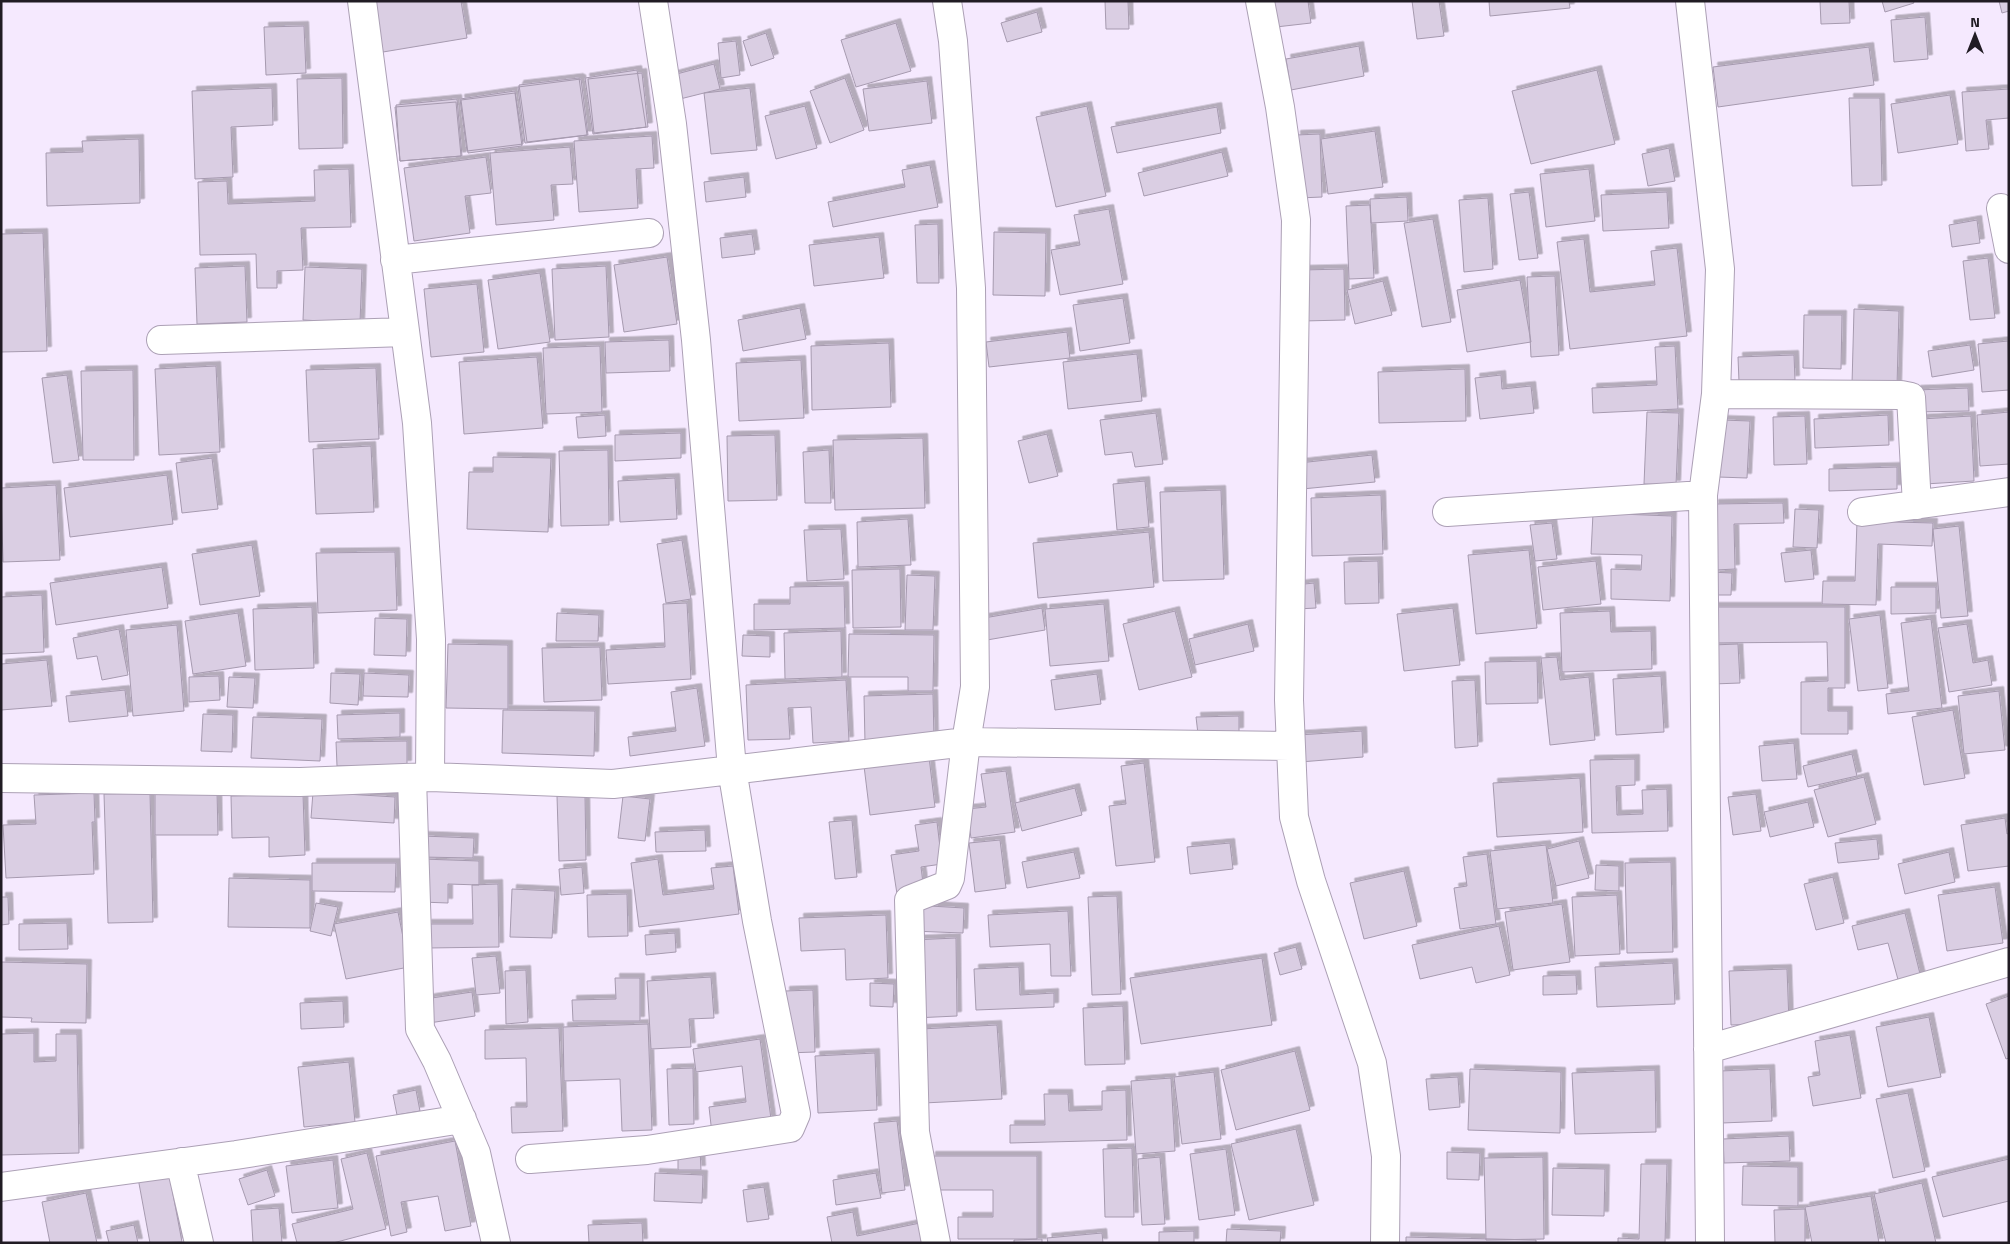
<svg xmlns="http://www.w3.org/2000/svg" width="2010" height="1244" font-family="'Titillium Web',sans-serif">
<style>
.building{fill:#dacee3;stroke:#a69aaf;filter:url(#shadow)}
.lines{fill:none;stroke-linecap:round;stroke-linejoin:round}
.street-casing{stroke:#aca0b5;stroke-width:30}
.street{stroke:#fff;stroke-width:28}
</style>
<defs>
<filter id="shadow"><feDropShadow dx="4.5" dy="-4.5" stdDeviation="0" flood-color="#0004"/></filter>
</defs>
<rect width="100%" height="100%" fill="#f5e9fe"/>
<!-- building -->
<path class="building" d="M374,1H461L467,38L383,52Z
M1105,1H1128L1129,29H1106Z
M1273,1H1308L1311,23L1276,27Z
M1412,1H1439L1444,36L1417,39Z
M1489,1H1569L1570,8L1490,16Z
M1820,1H1849L1850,23L1821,24Z
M1882,1H1913L1914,3L1885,12Z
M1999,1H2009V11L2002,13Z
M1037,12L1042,32L1007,42L1001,23Z
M1925,17L1928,59L1894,62L1891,20Z
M896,23L911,71L856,87L841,40Z
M304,26L306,73L266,75L264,27Z
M766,33L774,58L751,66L743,41Z
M736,41L740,75L721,78L718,43Z
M1359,46L1364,76L1291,90L1286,59Z
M1869,47L1874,85L1718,107L1713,67Z
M714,64L720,89L680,99L673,75Z
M637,70L646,127L593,134L585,78Z
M1597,70L1615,144L1531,164L1512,91Z
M642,73L648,127L594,133L588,79Z
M342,78L343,148L299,149L297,79Z
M579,78L587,135L527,142L519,85Z
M845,78L864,130L830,143L810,91Z
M581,79L588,135L525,143L518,87Z
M927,81L932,123L869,131L863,89Z
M272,88L273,125L231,127L233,177L195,179L192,91Z
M750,88L757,150L711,154L704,93Z
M2009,89V118L1986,120L1989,149L1966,151L1962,92Z
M515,91L523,144L467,151L460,99Z
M515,93L522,146L468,153L461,100Z
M1950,95L1958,144L1898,153L1891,104Z
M1849,98H1880L1882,185L1852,186Z
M457,99L462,156L400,161L396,105Z
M456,102L461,156L400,161L395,107Z
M805,106L817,148L776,159L765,116Z
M1087,106L1106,196L1056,207L1036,117Z
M1217,107L1221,133L1117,153L1111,127Z
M1375,131L1383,187L1328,194L1321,139Z
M1320,134L1322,197L1299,198L1296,135Z
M652,136L654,168L636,169L638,208L579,212L574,141Z
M139,139L140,203L47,206L46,153L83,152L82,141Z
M570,147L573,184L551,185L554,220L496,225L490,153Z
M1669,148L1675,181L1648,186L1642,154Z
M1222,152L1228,176L1144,196L1138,173Z
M486,157L491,193L465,196L470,233L414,241L404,168Z
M930,165L938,207L833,227L828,202L905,187L902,170Z
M349,169L351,227L301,228L303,270L277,271V288H257L256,254L200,255L198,182L227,181L228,204L315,201L314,170Z
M1589,169L1595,221L1546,227L1540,174Z
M744,177L746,197L706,202L704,182Z
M1529,192L1538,258L1519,260L1510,194Z
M1667,192L1669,228L1603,231L1601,195Z
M1407,197L1408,221L1371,223L1370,199Z
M1488,198L1493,269L1464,272L1459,200Z
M1370,205L1374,278L1349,279L1346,206Z
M1109,209L1123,284L1060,295L1051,250L1080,245L1074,215Z
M1433,219L1451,322L1422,327L1404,223Z
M1977,220L1980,243L1952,247L1949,225Z
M938,224L939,283H917L915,225Z
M994,232L1046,233L1045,296L993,295Z
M43,233L47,351L1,352V234Z
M752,234L755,254L722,258L720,238Z
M879,237L884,278L814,286L809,245Z
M1584,239L1590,292L1655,285L1651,251L1677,248L1687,336L1570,349L1557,242Z
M667,257L677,324L624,332L614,265Z
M1988,258L1995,318L1970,320L1963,261Z
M245,266L247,322L197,324L195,268Z
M606,266L609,337L555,340L552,269Z
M305,267L362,269L360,323L303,320Z
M1344,269L1345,320L1303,321L1302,270Z
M540,273L550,342L498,349L488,280Z
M1555,276L1559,355L1531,357L1527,277Z
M1520,280L1531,342L1467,352L1457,290Z
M1383,281L1392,315L1355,324L1347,290Z
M477,284L484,352L431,357L424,289Z
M1123,298L1130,343L1080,351L1073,305Z
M800,308L806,339L743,351L738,320Z
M1854,309L1899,311L1897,386L1852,384Z
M1804,315H1842L1841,369L1803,368Z
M1067,332L1070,358L989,367L986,342Z
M669,340L670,371L606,373L605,342Z
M2008,341L2009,390L1982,392L1978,344Z
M889,343L891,407L812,410L811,346Z
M1970,345L1974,370L1932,377L1928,351Z
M600,346L602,412L546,414L543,348Z
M1675,346L1678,409L1593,413L1592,388L1657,385L1655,347Z
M1137,354L1142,401L1068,409L1063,362Z
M1794,355L1795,380L1739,382L1738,357Z
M537,357L543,428L464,434L459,362Z
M801,360L804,418L739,421L736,363Z
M216,366L220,452L159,455L155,369Z
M376,368L379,439L309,442L306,370Z
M1465,369L1466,421L1379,423L1378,372Z
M133,370L134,460H83L81,371Z
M67,375L79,460L53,463L42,378Z
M1501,375L1502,389L1531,386L1534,413L1480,419L1475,378Z
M1968,388L1969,411L1916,412V390Z
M1647,412L1679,413L1676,485L1644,484Z
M2009,412V464L1980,466L1977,415Z
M1156,413L1163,464L1135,467L1132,452L1105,455L1100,420Z
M605,415L606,436L578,438L576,417Z
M1888,415L1889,445L1815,448L1814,419Z
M1805,416L1807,464L1774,465L1773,417Z
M1971,416L1974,481L1925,484L1921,419Z
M1722,420L1750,421L1747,478L1718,477Z
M681,433V458L615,461V435Z
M1047,434L1058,476L1029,483L1018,441Z
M775,435L777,500L728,501L727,436Z
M923,438L925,508L835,510L833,440Z
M371,446L374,512L316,514L313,449Z
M608,450L609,525L561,526L559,451Z
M829,450L831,503H805L803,452Z
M1372,455L1375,482L1302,489L1299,463Z
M493,457L551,458L548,532L467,529L469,472H493Z
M212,458L218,509L182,513L176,463Z
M1897,467V489L1829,491V469Z
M167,475L173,524L70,537L64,488Z
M675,478L677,519L620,522L618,481Z
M1145,481L1149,527L1117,530L1113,484Z
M56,485L60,560L3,562L1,488Z
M1221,490L1224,579L1163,581L1160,492Z
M1381,495L1383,554L1312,556L1311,498Z
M1783,503L1784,523L1734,524L1735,569L1716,570L1714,504Z
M1795,509L1819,510L1817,548L1793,547Z
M1593,513L1672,516L1670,601L1611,599V569L1641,570L1642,555L1591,554Z
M908,519L911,565L858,567L857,522Z
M1857,521L1933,523L1932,546L1878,544L1876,605L1822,604L1823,581H1855Z
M1552,523L1557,559L1535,561L1530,525Z
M1959,526L1968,616L1941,618L1933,529Z
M841,529L844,579L807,581L804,530Z
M1149,532L1154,587L1038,598L1033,543Z
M682,540L691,599L666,603L657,544Z
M252,545L260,596L200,605L192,554Z
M1529,550L1537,628L1476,634L1468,555Z
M1811,550L1814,579L1785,582L1781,553Z
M395,552L397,610L318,613L316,553Z
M1378,561L1379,603L1345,604L1344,562Z
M1596,561L1601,604L1543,610L1538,567Z
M162,567L168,608L56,625L50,583Z
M900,569L901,627L853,628L852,570Z
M1709,572L1732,573L1731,595H1708Z
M907,575L935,576L933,630H905Z
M1314,583L1316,608L1297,609L1295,585Z
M844,586L845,628L754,630V604H790V587Z
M1891,587H1936V613L1891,614Z
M42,595L44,652L1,654V597Z
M687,603L691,679L608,684L606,650L665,647L663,604Z
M1104,604L1109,661L1050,666L1045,609Z
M312,607L314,668L255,670L253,609Z
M1710,607H1845V688H1828V711H1848V734H1801V682L1828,681L1827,642L1710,643Z
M1042,608L1045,630L987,640L984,618Z
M1453,608L1460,665L1404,671L1397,614Z
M1175,611L1192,677L1139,690L1123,624Z
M1610,611L1611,632L1651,631L1652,669L1562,672L1560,613Z
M238,613L246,666L193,674L185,621Z
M557,613L599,615L598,641H556Z
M1880,615L1888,688L1858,691L1849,619Z
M375,618L407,619L406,656L374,655Z
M1931,619L1942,708L1888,714L1886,694L1909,691L1901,623Z
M1248,624L1254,651L1195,665L1189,639Z
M1967,624L1973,663L1988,660L1992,685L1949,692L1938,628Z
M177,625L184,711L133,716L126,630Z
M119,629L128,675L102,680L97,656L77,659L73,638Z
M841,631L842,677L785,679L784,633Z
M849,634L934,635L933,691H908V677H848Z
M743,635L770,636V657L742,656Z
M448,644L508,645V709L446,708Z
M1738,644L1740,683L1713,684L1712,645Z
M600,647L602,700L544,702L542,648Z
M1557,657L1560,680L1589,677L1595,740L1550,745L1541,658Z
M47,660L52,706L1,710V664Z
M1537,661L1538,703L1486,704L1485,662Z
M331,673L360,674L358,705L330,703Z
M364,673L409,675L408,697L363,696Z
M1097,674L1101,704L1055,710L1051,680Z
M219,676L220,700L189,702V677Z
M1661,676L1664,732L1616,735L1613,679Z
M229,677L255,678L253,708L227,707Z
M846,680L849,741L813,743L811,707L788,708L790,739L748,740L746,685Z
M1475,680L1478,746L1455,748L1452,681Z
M697,688L705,746L630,756L628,737L676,731L671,692Z
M125,690L128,716L69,722L66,696Z
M1999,691L2005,750L1964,754L1958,696Z
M933,694L934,740L865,743L864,696Z
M503,710L595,711L594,756L502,753Z
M1953,710L1965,778L1924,785L1912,717Z
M400,713V737L338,739L337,715Z
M203,714L233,715L232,752L201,751Z
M1239,716V732L1198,734L1196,717Z
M253,717L322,719L320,761L251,758Z
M1362,731L1363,757L1300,762L1298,735Z
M407,741V765L337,766L336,742Z
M1794,743L1797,779L1762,781L1759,746Z
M1852,754L1857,776L1808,787L1803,766Z
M929,757L935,807L870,815L864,766Z
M1635,759V785L1616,786L1617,815L1643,814L1642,790L1667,789L1668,831L1592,833L1590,760Z
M1144,763L1155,862L1116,866L1109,806L1126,804L1121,766Z
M1006,771L1015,832L971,838L967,809L986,807L981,774Z
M1864,777L1876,824L1828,837L1814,790Z
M1580,778L1583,832L1497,837L1493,783Z
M1075,788L1082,815L1022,831L1015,803Z
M155,791H217L218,835H155Z
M313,792L395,797L394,823L311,818Z
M94,793L95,822H92L94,874L6,878L3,825L36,824L34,795Z
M150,793L153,922L108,923L104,794Z
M303,794L305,855L269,857V837L232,838L231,796Z
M1756,794L1761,831L1733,835L1728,797Z
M585,795L586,860L559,861L557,796Z
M623,796L650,799L645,841L618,838Z
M1808,802L1814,827L1770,837L1764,812Z
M2005,818L2007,834L2009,833V866L1968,871L1961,825Z
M852,820L857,877L835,879L829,822Z
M937,822L942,864L921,867L924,891L897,894L891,855L919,851L915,825Z
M705,830L706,851L656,852L655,832Z
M422,836L474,838L473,858L421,857Z
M1877,839L1879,859L1838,863L1835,843Z
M1000,840L1006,888L975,892L969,843Z
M1579,841L1589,878L1556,886L1547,849Z
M1230,843L1233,869L1190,874L1187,847Z
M1546,845L1553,903L1497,909L1490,851Z
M1074,852L1080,878L1027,888L1022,862Z
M1949,852L1955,882L1905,894L1898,864Z
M1487,854L1496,924L1460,929L1454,888L1467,886L1463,857Z
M422,859L479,861V885L448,884V903L421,902Z
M658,859L663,895L714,889L711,868L733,866L739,914L639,927L631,863Z
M1671,862L1673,952L1627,953L1625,863Z
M312,863H396L395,892L312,891Z
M1596,865L1619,866V891L1595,890Z
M582,867L584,893L561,895L559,869Z
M1404,871L1417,926L1364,939L1350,883Z
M1833,877L1844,923L1816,930L1804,884Z
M229,878L310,880V928L228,927Z
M498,884L499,947L428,948L427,924H473L472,885Z
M1995,887L2003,943L1947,951L1938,895Z
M512,889L555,891L552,938L510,937Z
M627,894L628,936L588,937L587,895Z
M1617,895L1620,954L1575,956L1572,897Z
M1117,896L1121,994L1092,995L1088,897Z
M1,897H8L9,924L1,925Z
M316,903L338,907L331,936L310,931Z
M1562,904L1570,962L1513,970L1505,912Z
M913,905L964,908L963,933L911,931Z
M1068,911L1071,976H1051L1050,944L990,947L988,915Z
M398,912L409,967L346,979L334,924Z
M1905,913L1922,982L1900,987L1888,943L1858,950L1852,926Z
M886,915L888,978L846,980L845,949L801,951L799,918Z
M67,923L68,949L19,950V924Z
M1499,926L1510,975L1476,983L1472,967L1420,979L1412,945Z
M675,933L676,952L646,955L645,935Z
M956,938L957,1016L914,1018L912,940Z
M1296,947L1302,969L1280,975L1274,953Z
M496,956L500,993L476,995L472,958Z
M1262,958L1272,1025L1141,1044L1130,978Z
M1,962L87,964L86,1023L31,1022L32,1018L1,1017Z
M1673,963L1675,1004L1597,1007L1595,967Z
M1019,967L1020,995L1054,993V1007L976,1010L974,969Z
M1787,969L1789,1023L1731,1025L1729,971Z
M526,970L528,1022L506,1024L505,971Z
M1576,975L1577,994L1543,995V976Z
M711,977L714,1018L689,1019L691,1047L651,1049L647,981Z
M615,978H640V1021H573L572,1000L616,999Z
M870,983L894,984L893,1007L870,1006Z
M813,990L815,1052L787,1053L785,991Z
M472,992L475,1016L429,1023L425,999Z
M2009,996V1058L2006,1059L1986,1004Z
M343,1001L344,1027L301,1029L300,1003Z
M1123,1006L1125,1064L1085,1065L1083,1008Z
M1929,1017L1941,1077L1888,1087L1876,1027Z
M648,1024L652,1130L622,1131L620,1079L564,1081L563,1027Z
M997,1025L1002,1099L924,1103L921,1029Z
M559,1028L563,1131L512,1133L511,1107H527L526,1058L485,1059V1030Z
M34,1033V1062L56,1061V1034H77L79,1153L1,1155V1034Z
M1850,1035L1861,1098L1813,1106L1808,1077L1820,1075L1815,1041Z
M760,1039L772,1126L712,1134L709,1107L746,1102L742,1066L696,1072L693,1049Z
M1295,1051L1310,1110L1236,1130L1221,1070Z
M875,1053L877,1110L818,1113L815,1056Z
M349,1062L355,1122L304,1127L298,1067Z
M693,1068L694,1124L669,1125L667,1069Z
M1470,1069L1561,1072L1560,1133L1468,1130Z
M1770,1069L1772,1121L1722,1123L1720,1071Z
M1655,1070L1656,1132L1575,1134L1572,1073Z
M1214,1072L1221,1139L1182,1144L1174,1077Z
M1458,1077L1460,1107L1429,1110L1426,1079Z
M1171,1078L1175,1151L1136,1154L1131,1081Z
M416,1090L420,1111L397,1115L393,1095Z
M1126,1090L1127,1140L1010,1143V1125H1045L1044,1094H1068L1069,1111L1102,1110V1091Z
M1908,1093L1925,1171L1893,1178L1876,1099Z
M897,1121L905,1190L882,1193L874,1123Z
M1296,1129L1314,1205L1249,1220L1231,1144Z
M1789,1136L1790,1161L1724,1163L1723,1139Z
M455,1141L471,1226L445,1231L438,1196L401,1202L407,1232L391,1236L376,1156Z
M1132,1148L1134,1217H1105L1103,1149Z
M700,1149L701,1170H678V1150Z
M1226,1149L1235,1215L1199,1220L1190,1154Z
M1447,1152L1480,1153L1479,1180L1447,1179Z
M367,1153L386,1229L333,1243H297L292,1224L353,1209L341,1159Z
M931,1156H1037V1239H958V1217H993V1190H931Z
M1160,1157L1165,1224L1142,1225L1138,1159Z
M1543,1157L1544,1239L1486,1240L1484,1158Z
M2009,1159V1201L1943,1217L1932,1177Z
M333,1160L338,1208L292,1213L286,1166Z
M1641,1164H1667L1665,1243H1618V1238L1639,1239Z
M1743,1166L1798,1167V1206L1742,1205Z
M1553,1168L1605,1169L1604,1216L1552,1215Z
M267,1170L275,1196L248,1205L239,1179Z
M169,1173L182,1242L150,1243L138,1178Z
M655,1173L703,1175L702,1203L654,1201Z
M876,1173L881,1198L836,1205L833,1180Z
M1922,1183L1936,1243H1886L1874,1194Z
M764,1187L769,1219L747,1222L743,1190Z
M86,1193L97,1243H50L42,1202Z
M1871,1196L1879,1243H1812L1805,1207Z
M279,1208L282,1243H253L251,1210Z
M1805,1209V1243H1775L1774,1210Z
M853,1212L857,1236L920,1223L924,1243H832L827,1217Z
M642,1223L643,1243H589L588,1225Z
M134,1225L138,1243H109L106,1231Z
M1227,1229L1281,1231L1280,1243H1226Z
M1194,1231V1243H1159V1232Z
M1102,1233L1103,1243H1048L1047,1238Z
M1406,1237L1536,1240V1243H1406Z
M1042,1239V1243H1014V1240Z"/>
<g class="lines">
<defs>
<path id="street" d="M362,1L417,423L431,639L430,777
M1260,1L1280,107L1296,220L1289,700L1294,817L1311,881L1372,1063L1386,1156L1385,1243
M1690,1L1720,269L1716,394L1703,495L1710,1243
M2001,208L2009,249
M395,260L649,233
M161,340L405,332
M1716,394L1901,395L1911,397L1917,505
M1447,512L1703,495
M1862,512L2009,492
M1,778L300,782L430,777L613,784L966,742L975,687L971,288L953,41L947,1
M412,778L420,1029L437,1061L476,1153L496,1243
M1708,1049L2009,962
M530,1159L647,1150L790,1128L796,1114L757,921L732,769L696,340L672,124L653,1
M182,1162L183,1174L199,1243
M1,1187L236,1155L462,1119
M936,1243L915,1132L909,900L947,885L950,878L966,742L1290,746"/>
</defs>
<!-- street casing -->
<use href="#street" class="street-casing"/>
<!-- street -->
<use href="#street" class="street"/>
</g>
<!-- border -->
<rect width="2010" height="1244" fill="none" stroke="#211c24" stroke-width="5"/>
<!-- north arrow -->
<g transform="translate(1975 35)" stroke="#f5e9fe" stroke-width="4" paint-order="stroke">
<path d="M0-4L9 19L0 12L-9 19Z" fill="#211c24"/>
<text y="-8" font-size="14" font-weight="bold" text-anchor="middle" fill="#211c24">N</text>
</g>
</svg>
